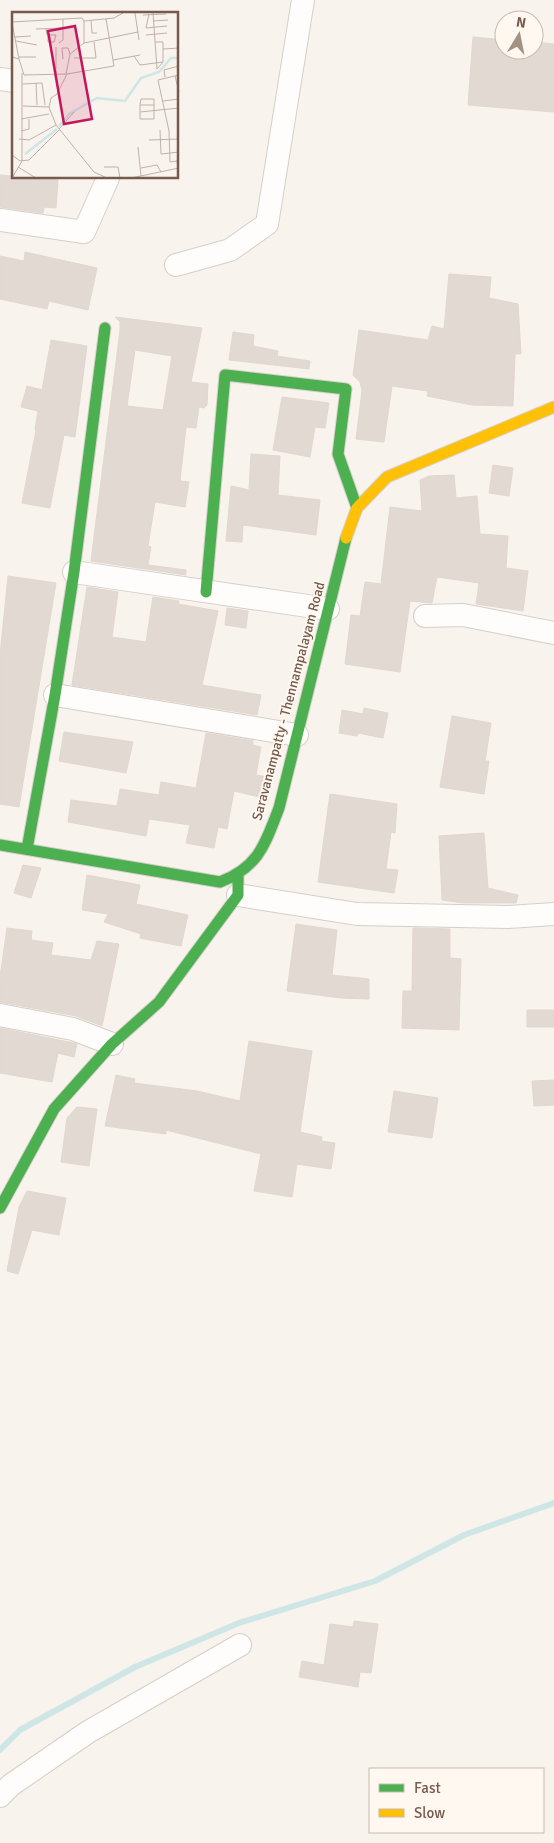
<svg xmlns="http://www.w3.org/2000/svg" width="554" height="1843" font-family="Signika,sans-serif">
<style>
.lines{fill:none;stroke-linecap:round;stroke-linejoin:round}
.stream{stroke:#cfe6e7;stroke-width:6}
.building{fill:#e2d9d2;stroke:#e1d7cf;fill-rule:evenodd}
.street-casing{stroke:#d5cfc8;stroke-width:24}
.fast-casing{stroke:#d7d0ca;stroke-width:13}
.slow-casing{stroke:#d7d0ca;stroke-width:13}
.street{stroke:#fefdfc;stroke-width:22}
.fast{stroke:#4caf50;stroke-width:11}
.slow{stroke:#ffc107;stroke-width:11}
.labels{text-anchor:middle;stroke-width:4;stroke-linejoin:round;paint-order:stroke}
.street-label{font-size:14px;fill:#765b4d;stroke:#fef8f0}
.inset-river{fill:none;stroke:#cfe6e7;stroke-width:2.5}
.inset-road{fill:none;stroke:#c0b1a8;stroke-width:1}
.view{fill:#c2185b;fill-opacity:0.15;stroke:#c2185b;stroke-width:2.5}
.inset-edge{fill:none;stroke:#765b4d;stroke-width:2.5}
</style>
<rect width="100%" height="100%" fill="#f8f3ed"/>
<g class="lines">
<!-- stream -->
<path class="stream" d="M0,1750L20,1730L135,1667L239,1623L375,1581L464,1535L554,1503"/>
</g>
<!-- building -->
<path class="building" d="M473,37L504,40V50H534V42L554,44V112L468,105Z
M0,175L58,180L56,208L44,207L43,213L0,207Z
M25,252L97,268L88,310L49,301L47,309L0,299V256L24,261Z
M449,274L491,277L489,298L518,304L521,354H515L513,406L472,405L427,396L428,391L392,386L384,442L356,439L362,391L360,382L353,375L359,330L428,340L432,326L444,329Z
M115,317L202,328L191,382L208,384L207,405L204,408L199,407L196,428L186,427L180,481L189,482L185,507L155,502L148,546L151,547L148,565L186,570V575L91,561L120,330V322ZM135,350L172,356L163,410L127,406Z
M233,332L254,335L253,346L278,351L277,356L310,361L309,369L229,360Z
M51,340L87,346L75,437L64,435L50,508L22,503L36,430L35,429L38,411L21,407L27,386L42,390Z
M282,397L329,403L325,428L315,427L310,457L273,450Z
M251,454L280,456L278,495L320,500L316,535L243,525L242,542L226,541L231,486L249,490Z
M493,465L513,468L509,496L489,493Z
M454,475L456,498L477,496L480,534L508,536L506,568L528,571L523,611L476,604L479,583L437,577L432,603L410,601L400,672L345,664L351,615L360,616L365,582L381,584L390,507L422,511L420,480L429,476Z
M8,576L56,583L19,807L0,804V655Z
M87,587L118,592L112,637L146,642L153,597L179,601L178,604L218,611L202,685L261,695L257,715L72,685Z
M227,608L248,611L246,628L225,625Z
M364,708L388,713L383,738L358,733L357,736L339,733L342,710L363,714Z
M452,716L491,723L485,761H489L484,794L440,787Z
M64,732L133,742L126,773L59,761Z
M206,733L253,741V745L261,747L256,775L268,777L263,798L234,791L227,829L218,827L214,848L186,843L190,825L149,819L146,836L68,822L71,800L117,806L120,789L159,795L161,782L196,788Z
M330,794L397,804L395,833L391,832L386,869L398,870L394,893L318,882Z
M484,833L488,888L518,895L516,903H464L442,900L439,836Z
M23,865L41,868L31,898L14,893Z
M87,875L140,885L136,904L188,915L181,946L140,938L141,934L104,922L108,914L82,910Z
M296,924L337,930L332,975L369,979V999L341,998L287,991Z
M7,928L32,931L31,940L53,943L51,955L91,960L97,941L119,944L102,1026L76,1016L0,1002V977Z
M413,928L450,929V958L461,959L459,1030L402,1028L403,991H412Z
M527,1010H554V1027H527Z
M0,1028L69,1042L77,1044L74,1057L58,1053L52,1082L0,1073Z
M249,1041L312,1051L300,1132L322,1137L321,1141L335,1143L331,1169L297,1164L292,1197L254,1191L261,1154L166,1130V1134L105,1126L116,1075L135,1079L134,1083L197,1091L240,1101Z
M554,1080V1105L534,1106L532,1081Z
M394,1091L438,1098L432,1138L388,1132Z
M77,1107L97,1109L89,1166L61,1162L67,1118Z
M27,1191L66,1198L59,1235L32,1230L18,1274L7,1271L19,1207Z
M354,1621L378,1624L371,1673L360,1672L358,1687L299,1677L302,1661L324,1665L330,1624L353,1627Z"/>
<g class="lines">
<defs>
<path id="street" d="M0,79L14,81
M0,220L84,232L108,178
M176,265L230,250L267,224L303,0
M74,572L328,609
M425,616L463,615L554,633
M55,695L297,735
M238,895L357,914L508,917L554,914
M0,1015L73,1029L112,1044
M0,1796L11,1785L88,1732L240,1645"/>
<path id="fast" d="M206,592L225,375L346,389L338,454L357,508
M0,845L220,882C259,867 265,844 279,808L346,538
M27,849L55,695L74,572L105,328
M0,1208L54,1109L112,1044L159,1002L238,895V875"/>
<path id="slow" d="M346,538L357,508L387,477L554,407"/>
</defs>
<!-- street casing -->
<use href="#street" class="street-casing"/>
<!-- fast casing -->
<use href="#fast" class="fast-casing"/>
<!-- slow casing -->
<use href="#slow" class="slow-casing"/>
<!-- street -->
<use href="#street" class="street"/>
<!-- fast -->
<use href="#fast" class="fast"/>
<!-- slow -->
<use href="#slow" class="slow"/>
</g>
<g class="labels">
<!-- street labels -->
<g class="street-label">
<text transform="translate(288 701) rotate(-75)" y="5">Saravanampatty - Thennampalayam Road</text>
</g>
</g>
<!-- overview -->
<g transform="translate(12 12)">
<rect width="166" height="166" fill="#f8f3ed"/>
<path class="inset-river" d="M47,114L57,102L85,86L113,89L129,66L147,60L159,46H167M13,142L45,117"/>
<path class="inset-road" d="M123,1L127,28M141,1L145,57L151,50M137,2L134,16L155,14M131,3L154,2M79,8L80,21H85M141,9L156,8M0,10L70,6L72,9M0,11L7,47M24,17L51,16V7M34,17L35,23H44L42,30H36V23M134,23L155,21M3,25L19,24M4,29L25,33M47,31L51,28V16M72,31L126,20M44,35V62M151,37L167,36M122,44L128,53L151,50V30H143M0,45L7,47L12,63L54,62L58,42L72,31V9L102,6L111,1M7,45H24M62,46H84L82,30M51,47L50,36H56L58,42M101,48L128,43M55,62L102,54L94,7M163,64L167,80M153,65L152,58L167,54M24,71L25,93M10,72L30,71L33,93M151,89L167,87M128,93H142V107H128ZM128,93L129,87H142V93M11,94L37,95L44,113M37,95L39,86L45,82L55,62M128,100L167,96M9,107L37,102M47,117L62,100M148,118L149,142L167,140M9,119L17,117V107M7,127L17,128L44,113L82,160L95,166M137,128L167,127M126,135L129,164M0,143L8,149L17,148L47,118M6,155L24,166M92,155H106L108,166M129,156L145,153L149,160M166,157L165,149L158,150L157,119L146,68L167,63M0,166L10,149V61M119,166L167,156"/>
<path class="view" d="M63,14L80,107L52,112L36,19Z"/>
<rect width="166" height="166" class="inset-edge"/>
</g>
<!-- legend -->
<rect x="369" y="1768" width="175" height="65" fill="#fef8f0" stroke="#c8b9af"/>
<rect x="379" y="1784" width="25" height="8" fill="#4caf50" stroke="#c8b9af"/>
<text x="414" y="1793" font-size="15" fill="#765b4d">Fast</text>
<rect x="379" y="1809" width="25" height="8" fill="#ffc107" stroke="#c8b9af"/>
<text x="414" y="1818" font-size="15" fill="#765b4d">Slow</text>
<!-- north arrow -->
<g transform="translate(519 35) rotate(10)"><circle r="24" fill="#fef8f0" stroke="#c8b9af"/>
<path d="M0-4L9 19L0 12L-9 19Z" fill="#a49085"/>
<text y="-8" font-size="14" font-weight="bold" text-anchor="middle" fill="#765b4d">N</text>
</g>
</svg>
